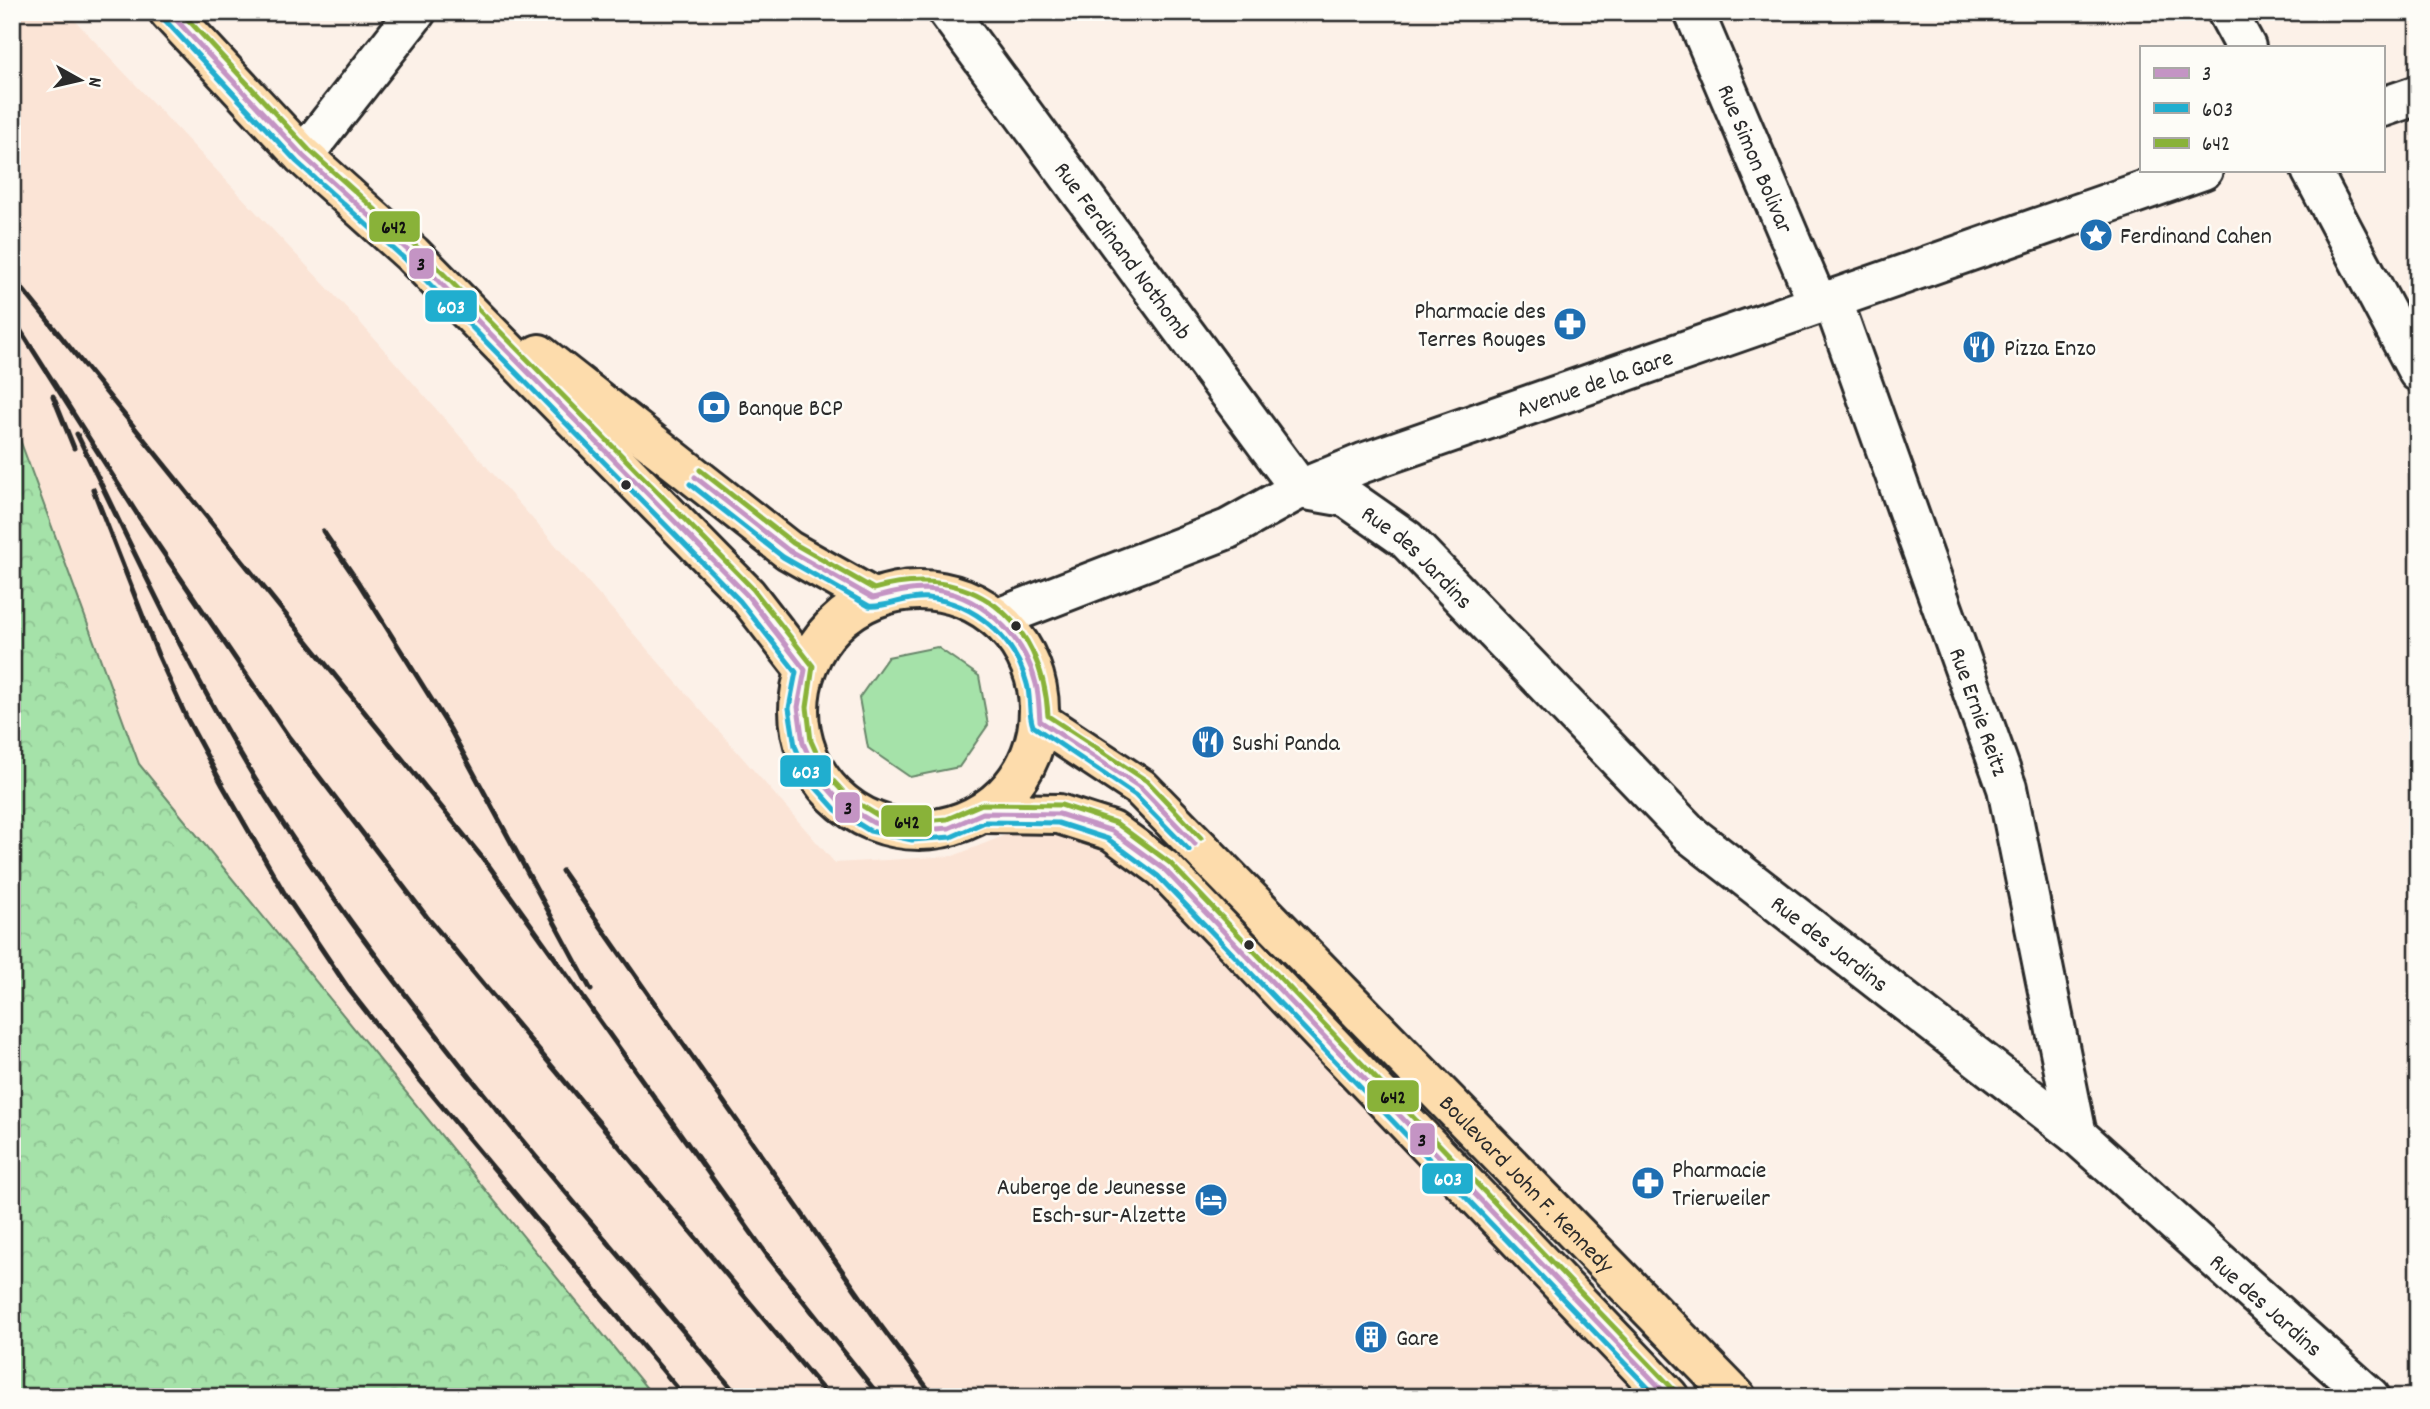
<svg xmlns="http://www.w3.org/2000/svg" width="2430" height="1409" font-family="Dekko,sans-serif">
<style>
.built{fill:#fbe4d6}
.green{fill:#a5e2a9;stroke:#68866a;stroke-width:2}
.forest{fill:url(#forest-crowns);stroke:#68866a;stroke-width:2}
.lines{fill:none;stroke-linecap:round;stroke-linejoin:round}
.street-casing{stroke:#2b2b2b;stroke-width:44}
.primary-casing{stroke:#2b2b2b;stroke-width:44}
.street{stroke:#fdfcf7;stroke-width:38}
.primary{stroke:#fddcac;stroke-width:38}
.rail{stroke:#2b2b2b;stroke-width:5}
.bus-1-casing{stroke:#fdfcf7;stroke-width:10}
.bus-2-casing{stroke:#fdfcf7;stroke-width:10}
.bus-3-casing{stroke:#fdfcf7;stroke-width:10}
.bus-1{stroke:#c494c4;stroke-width:5}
.bus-2{stroke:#20aecf;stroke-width:5}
.bus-3{stroke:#89b239;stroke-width:5}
.bus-dot{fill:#2b2b2b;stroke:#fdfcf7;stroke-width:2.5}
.labels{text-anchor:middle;stroke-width:5;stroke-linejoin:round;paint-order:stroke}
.street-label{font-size:24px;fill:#2b2b2b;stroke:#fdfcf7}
.poi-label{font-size:24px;fill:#2b2b2b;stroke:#fdfcf7;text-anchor:start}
.line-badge{stroke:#fdfcf7;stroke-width:2.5}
.badge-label{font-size:19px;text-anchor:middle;font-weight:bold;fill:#fff}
.pale-badge-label{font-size:19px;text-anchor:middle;font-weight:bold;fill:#111}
</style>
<defs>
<pattern id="forest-crowns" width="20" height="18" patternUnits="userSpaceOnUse" patternTransform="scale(1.75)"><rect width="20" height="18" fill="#a5e2a9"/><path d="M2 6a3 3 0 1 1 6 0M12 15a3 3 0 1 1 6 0" fill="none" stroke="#8ec292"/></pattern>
</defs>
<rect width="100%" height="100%" fill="#fcf1e8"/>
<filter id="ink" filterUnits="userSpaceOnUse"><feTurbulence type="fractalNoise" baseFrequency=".0143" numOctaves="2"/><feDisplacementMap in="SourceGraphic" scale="14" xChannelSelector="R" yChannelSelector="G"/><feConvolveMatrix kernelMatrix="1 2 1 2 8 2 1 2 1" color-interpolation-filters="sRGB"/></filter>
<g filter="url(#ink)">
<!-- built -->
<path class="built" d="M12,12H67L357,319L835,863L953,856L1059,814L1112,831L1669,1397H654L139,763L12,418Z"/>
<!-- green -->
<path class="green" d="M937,647L979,676L988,725L959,767L910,777L868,748L859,698L888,657Z"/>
<!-- forest -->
<path class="forest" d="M12,418L139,764L654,1397H12Z"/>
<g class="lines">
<defs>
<g id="street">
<path id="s1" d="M948,12L1300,489"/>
<path id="s2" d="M1694,12L1818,304"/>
<path d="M2227,12L2246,47"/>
<path d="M2383,107L2418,95"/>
<path d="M303,156L416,12"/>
<path d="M2311,170L2418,372"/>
<path id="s3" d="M1832,299L2007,788L2077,1135"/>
<path id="s4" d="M1300,489L1346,497L1406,539L1691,835L2077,1135L2370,1397"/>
<path id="s5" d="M998,618L1228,529L1300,489L1363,463L2203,170"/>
</g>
<g id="primary">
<path d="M169,12L303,156L412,254L747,595L805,670"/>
<path d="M539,354L788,550L873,598"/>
<circle cx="919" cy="710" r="120"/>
<path id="s6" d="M1040,721L1141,788L1736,1397"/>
<path d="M983,813L1059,814L1112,831L1164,869L1669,1397"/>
</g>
</defs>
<!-- street casing -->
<use href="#street" class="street-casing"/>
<!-- primary casing -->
<use href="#primary" class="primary-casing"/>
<!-- street -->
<use href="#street" class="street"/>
<!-- primary -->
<use href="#primary" class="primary"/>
<!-- rail -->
<path class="rail" d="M12,276L489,866L770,1259L880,1397
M12,317L139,517L288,736L427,917L829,1397
M53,396L74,448
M77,434C141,567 203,701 284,825C418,1028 582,1210 739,1397
M93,489L158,655L187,719L223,786L286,896L350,991L419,1079L685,1397
M323,531L358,582L450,729L591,990
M562,871L878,1322L934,1397"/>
<defs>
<path id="bus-1" d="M169,12L303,156L412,254L747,595L805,670L798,707L803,743L818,777L842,804L874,823L911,831L949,828L983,813L1059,814L1112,831L1164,869L1669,1397
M695,477L788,550L873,598C891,593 907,589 926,589C978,592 1024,634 1036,684C1039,696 1039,709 1040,721L1141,788L1195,844"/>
<path id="bus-2" d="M163,18L297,162L406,260L740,601L796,672L789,708L795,746L810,781L836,810L870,831L912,840L951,837L985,822L1058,823L1108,839L1158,876L1657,1397
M690,484L783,557L869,606C885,608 907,596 928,598C975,603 1015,638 1027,684C1031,698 1028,713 1033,726L1135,795L1189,850"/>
<path id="bus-3" d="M181,12L309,150L418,248L753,589L813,666L807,707L811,741L825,772L848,797L877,815L912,822L947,819L982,804L1061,805L1116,823L1170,863L1675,1391
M700,470L793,543L874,589C970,561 1043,619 1048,716L1147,781L1201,838"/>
</defs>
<!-- bus-1 casing -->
<use href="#bus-1" class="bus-1-casing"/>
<!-- bus-2 casing -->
<use href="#bus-2" class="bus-2-casing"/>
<!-- bus-3 casing -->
<use href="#bus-3" class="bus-3-casing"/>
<!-- bus-1 -->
<use href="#bus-1" class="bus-1"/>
<!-- bus-2 -->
<use href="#bus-2" class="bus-2"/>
<!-- bus-3 -->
<use href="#bus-3" class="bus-3"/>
</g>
</g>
<!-- icons -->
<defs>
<symbol id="sight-disc" viewBox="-11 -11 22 22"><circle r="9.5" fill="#1f6fb2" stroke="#fdfcf7"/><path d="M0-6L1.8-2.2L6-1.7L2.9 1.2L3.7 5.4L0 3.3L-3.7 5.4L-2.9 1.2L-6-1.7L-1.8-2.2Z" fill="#fff"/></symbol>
<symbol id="pharmacy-disc" viewBox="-11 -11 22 22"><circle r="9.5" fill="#1f6fb2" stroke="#fdfcf7"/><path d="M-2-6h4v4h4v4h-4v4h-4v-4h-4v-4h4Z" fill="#fff"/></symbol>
<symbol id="restaurant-disc" viewBox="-11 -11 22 22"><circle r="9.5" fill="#1f6fb2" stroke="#fdfcf7"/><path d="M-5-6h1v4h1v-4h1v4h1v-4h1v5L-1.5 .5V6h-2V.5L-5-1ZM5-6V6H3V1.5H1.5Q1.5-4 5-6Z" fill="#fff"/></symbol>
<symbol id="bank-disc" viewBox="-11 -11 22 22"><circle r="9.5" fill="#1f6fb2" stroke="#fdfcf7"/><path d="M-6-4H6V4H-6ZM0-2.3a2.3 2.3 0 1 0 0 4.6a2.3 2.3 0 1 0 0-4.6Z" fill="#fff"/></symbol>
<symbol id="hotel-disc" viewBox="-11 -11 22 22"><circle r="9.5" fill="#1f6fb2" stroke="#fdfcf7"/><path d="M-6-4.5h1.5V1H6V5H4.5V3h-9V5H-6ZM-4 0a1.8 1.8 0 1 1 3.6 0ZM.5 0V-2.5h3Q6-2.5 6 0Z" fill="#fff"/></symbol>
<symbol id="building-disc" viewBox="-11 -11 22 22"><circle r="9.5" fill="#1f6fb2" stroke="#fdfcf7"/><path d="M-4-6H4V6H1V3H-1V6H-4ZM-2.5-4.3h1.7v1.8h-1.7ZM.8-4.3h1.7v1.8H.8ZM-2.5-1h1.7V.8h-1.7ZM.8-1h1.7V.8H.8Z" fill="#fff"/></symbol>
</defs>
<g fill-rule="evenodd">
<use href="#sight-disc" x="2077" y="216" width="38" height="38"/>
<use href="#pharmacy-disc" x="1551" y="305" width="38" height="38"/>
<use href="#restaurant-disc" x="1960" y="328" width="38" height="38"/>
<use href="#bank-disc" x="695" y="388" width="38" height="38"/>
<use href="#restaurant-disc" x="1189" y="723" width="38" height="38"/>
<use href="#pharmacy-disc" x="1629" y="1164" width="38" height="38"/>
<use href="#hotel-disc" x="1192" y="1181" width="38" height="38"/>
<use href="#building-disc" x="1352" y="1318" width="38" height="38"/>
</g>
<!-- markers -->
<g class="bus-dot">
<circle cx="626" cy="485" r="6"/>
<circle cx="1016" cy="626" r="6"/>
<circle cx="1249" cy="945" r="6"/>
</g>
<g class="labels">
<!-- street labels -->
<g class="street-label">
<text dy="8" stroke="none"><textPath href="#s2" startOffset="159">Rue Simon Bolivar</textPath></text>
<text dy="8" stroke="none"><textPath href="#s1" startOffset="296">Rue Ferdinand Nothomb</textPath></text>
<text dy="8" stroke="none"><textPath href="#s5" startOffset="642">Avenue de la Gare</textPath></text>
<text dy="8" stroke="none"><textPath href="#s4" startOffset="140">Rue des Jardins</textPath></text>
<text dy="8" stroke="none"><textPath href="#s3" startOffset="438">Rue Ernie Reitz</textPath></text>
<text dy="8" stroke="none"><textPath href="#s4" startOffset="707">Rue des Jardins</textPath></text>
<text dy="8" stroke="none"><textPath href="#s6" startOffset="674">Boulevard John F. Kennedy</textPath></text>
<text dy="8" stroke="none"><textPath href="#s4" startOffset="1274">Rue des Jardins</textPath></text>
</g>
<!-- poi labels -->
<g class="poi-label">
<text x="2120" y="243">Ferdinand Cahen</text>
<text x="1546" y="318" text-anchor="end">Pharmacie des<tspan x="1546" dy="28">Terres Rouges</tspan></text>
<text x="2004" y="355">Pizza Enzo</text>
<text x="738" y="415">Banque BCP</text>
<text x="1232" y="750">Sushi Panda</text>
<text x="1672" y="1177">Pharmacie<tspan x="1672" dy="28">Trierweiler</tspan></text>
<text x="1186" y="1194" text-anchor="end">Auberge de Jeunesse<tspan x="1186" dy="28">Esch-sur-Alzette</tspan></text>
<text x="1396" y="1345">Gare</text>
</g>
</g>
<g class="line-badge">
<rect x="368" y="210" width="53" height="33" rx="7" fill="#89b239"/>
<rect x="408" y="247" width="27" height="33" rx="7" fill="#c494c4"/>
<rect x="424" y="289" width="54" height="34" rx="7" fill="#20aecf"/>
<rect x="779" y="754" width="53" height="34" rx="7" fill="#20aecf"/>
<rect x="834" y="791" width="27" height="33" rx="7" fill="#c494c4"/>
<rect x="880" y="804" width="53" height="34" rx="7" fill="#89b239"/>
<rect x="1366" y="1079" width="54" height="34" rx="7" fill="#89b239"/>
<rect x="1409" y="1122" width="27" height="34" rx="7" fill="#c494c4"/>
<rect x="1421" y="1162" width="53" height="33" rx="7" fill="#20aecf"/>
</g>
<g class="badge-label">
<text x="451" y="313">603</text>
<text x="806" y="778">603</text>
<text x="1448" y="1185">603</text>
</g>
<g class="pale-badge-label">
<text x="394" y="233">642</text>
<text x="421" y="270">3</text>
<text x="848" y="814">3</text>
<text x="907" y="828">642</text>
<text x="1393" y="1103">642</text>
<text x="1422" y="1146">3</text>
</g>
<!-- margin -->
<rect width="2430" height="1409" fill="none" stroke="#fdfcf7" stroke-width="42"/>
<rect x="21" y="21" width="2388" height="1367" fill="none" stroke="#2b2b2b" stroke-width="2.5" filter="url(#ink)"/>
<!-- legend -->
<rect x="2140" y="46" width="245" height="126" fill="#fdfcf7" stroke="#a9a8a5" stroke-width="2"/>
<rect x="2154" y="68" width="35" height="10" fill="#c494c4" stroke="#a9a8a5" stroke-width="2"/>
<text x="2202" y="80" font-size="21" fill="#2b2b2b">3</text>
<rect x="2154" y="103" width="35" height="10" fill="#20aecf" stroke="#a9a8a5" stroke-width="2"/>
<text x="2202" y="116" font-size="21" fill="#2b2b2b">603</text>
<rect x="2154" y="138" width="35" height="10" fill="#89b239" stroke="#a9a8a5" stroke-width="2"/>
<text x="2202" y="150" font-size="21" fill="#2b2b2b">642</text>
<!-- north arrow -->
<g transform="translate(80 80) rotate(98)" stroke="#fdfcf7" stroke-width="5" paint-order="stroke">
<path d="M0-5L12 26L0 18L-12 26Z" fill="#2b2b2b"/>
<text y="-10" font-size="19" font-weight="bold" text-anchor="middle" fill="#2b2b2b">N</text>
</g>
</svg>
